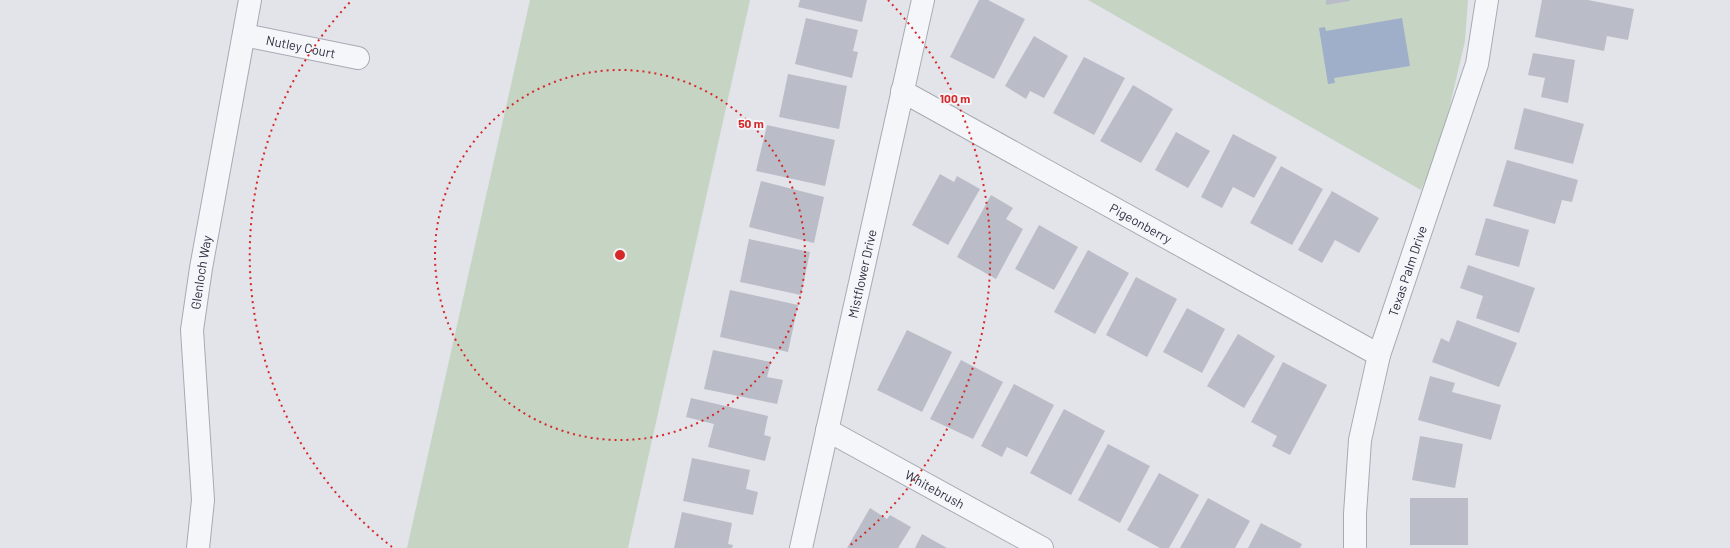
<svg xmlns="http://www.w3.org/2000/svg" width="1730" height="548" font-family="Barlow,sans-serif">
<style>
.green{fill:#c6d4c4}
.water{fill:#9faec9}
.building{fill:#babdc7}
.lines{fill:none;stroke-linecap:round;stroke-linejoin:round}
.minor-casing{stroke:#a7aab4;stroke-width:24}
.minor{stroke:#f5f6f9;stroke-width:22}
.ring{fill:none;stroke:#d62828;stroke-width:2;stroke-dasharray:2 4}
.labels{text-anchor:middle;stroke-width:4;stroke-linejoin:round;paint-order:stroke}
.street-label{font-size:13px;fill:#2b3042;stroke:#f2f4f8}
.centre{fill:#d62828;stroke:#f2f4f8;stroke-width:2}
.ring-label{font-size:12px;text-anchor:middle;font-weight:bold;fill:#d62828;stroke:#f2f4f8;stroke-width:4;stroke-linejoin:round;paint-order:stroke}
</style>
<rect width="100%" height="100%" fill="#e2e4ea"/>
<!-- green -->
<path class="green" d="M530,0H750L628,548H407Z
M1088,0H1468L1465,41L1441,144L1421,190Z"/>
<!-- water -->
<path class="water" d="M1402,18L1410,66L1334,78L1335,83L1328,84L1319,28L1325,27L1326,31Z"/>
<!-- building -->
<path class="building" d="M800,0H867L862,22L798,7Z
M979,0H988L1025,19L994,79L950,57Z
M1326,0H1350V1L1326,5Z
M1542,0H1588L1634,9L1628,40L1607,36L1604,51L1535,37Z
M806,18L858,30L853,51L858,52L852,78L795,64Z
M1034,36L1068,56L1044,98L1030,91L1026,99L1005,86Z
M1533,53L1575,60L1568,103L1541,97L1545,78L1528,75Z
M1084,57L1125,78L1094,135L1053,113Z
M788,74L847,86L839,129L779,117Z
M1133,85L1173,109L1141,163L1100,141Z
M1524,108L1584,124L1573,164L1514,149Z
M767,125L835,140L825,186L756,171Z
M1176,132L1210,151L1188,188L1155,170Z
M1233,134L1277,157L1254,198L1233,187L1222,208L1201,197Z
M1507,160L1578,180L1572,202L1562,200L1555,224L1493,206Z
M1281,166L1323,189L1292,245L1250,223Z
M940,174L954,182L957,176L980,189L948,245L912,225Z
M761,181L824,197L814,243L749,227Z
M1332,191L1379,218L1359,253L1335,240L1322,263L1298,250Z
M991,195L1013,208L1006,219L1023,229L996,279L957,257Z
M1486,218L1529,230L1519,267L1475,255Z
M1039,225L1078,247L1054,290L1015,269Z
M749,239L810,252L801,295L740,282Z
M1088,250L1129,273L1095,334L1054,312Z
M1468,265L1535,288L1519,333L1476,318L1483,296L1460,288Z
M1136,277L1177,299L1147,357L1106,335Z
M730,290L798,305L788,352L720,337Z
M1187,308L1225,329L1202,373L1163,352Z
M1457,320L1517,343L1499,387L1432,362L1441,338L1449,342Z
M907,330L952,352L922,412L877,390Z
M1238,334L1275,356L1244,408L1207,386Z
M713,350L771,362L767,377L783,380L777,404L704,389Z
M961,360L1003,382L973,439L930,419Z
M1283,362L1327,385L1290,455L1272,446L1277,436L1251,422Z
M1430,376L1455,383L1452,392L1501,405L1491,440L1418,420Z
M1014,384L1054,405L1027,457L1007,447L1002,457L981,446Z
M691,398L768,416L764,435L771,437L765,461L708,447L714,424L686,417Z
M1064,409L1105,431L1071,495L1030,473Z
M1420,436L1463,444L1455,488L1412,480Z
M1108,444L1150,466L1120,523L1078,500Z
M692,458L750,470L746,489L758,492L753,515L683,501Z
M1159,473L1199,495L1169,548H1160L1127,530Z
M1208,498L1250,521L1235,548H1180Z
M1410,498H1468V545H1410Z
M870,508L887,519L890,515L911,527L898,548H847Z
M682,512L732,523L728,544L733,545L732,548H674Z
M1261,523L1302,544L1300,548H1248Z
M922,534L947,548H915Z"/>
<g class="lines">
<defs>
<g id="minor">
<path id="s1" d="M244,35L358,58"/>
<path id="s2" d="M902,91L1379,355"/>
<path id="s3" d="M827,430L1042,548"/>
<path id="s4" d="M198,548L203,500L192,330L201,268L250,0"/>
<path id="s5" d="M801,548L923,0"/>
<path id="s6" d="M1355,548V514L1360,440L1379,355L1477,64L1487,0"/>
</g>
</defs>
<!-- minor casing -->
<use href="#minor" class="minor-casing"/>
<!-- minor -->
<use href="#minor" class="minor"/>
</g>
<!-- distance rings -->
<g class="ring">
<circle cx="620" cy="255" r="185"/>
<path d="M392 547A370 370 0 0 1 352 0M888 0A370 370 0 0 1 848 547"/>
</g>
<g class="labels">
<!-- street labels -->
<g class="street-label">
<text dy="5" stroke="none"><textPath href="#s1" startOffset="58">Nutley Court</textPath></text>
<text dy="5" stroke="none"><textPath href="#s2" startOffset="273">Pigeonberry</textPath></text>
<text dy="5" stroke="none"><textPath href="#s6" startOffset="284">Texas Palm Drive</textPath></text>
<text dy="5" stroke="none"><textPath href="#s4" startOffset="277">Glenloch Way</textPath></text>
<text dy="5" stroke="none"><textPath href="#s5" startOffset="281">Mistflower Drive</textPath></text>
<text dy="5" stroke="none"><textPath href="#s3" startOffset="123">Whitebrush</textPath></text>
</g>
</g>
<circle cx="620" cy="255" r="6" class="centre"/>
<g class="ring-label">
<text x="955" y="103">100 m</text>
<text x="751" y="128">50 m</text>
</g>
</svg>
